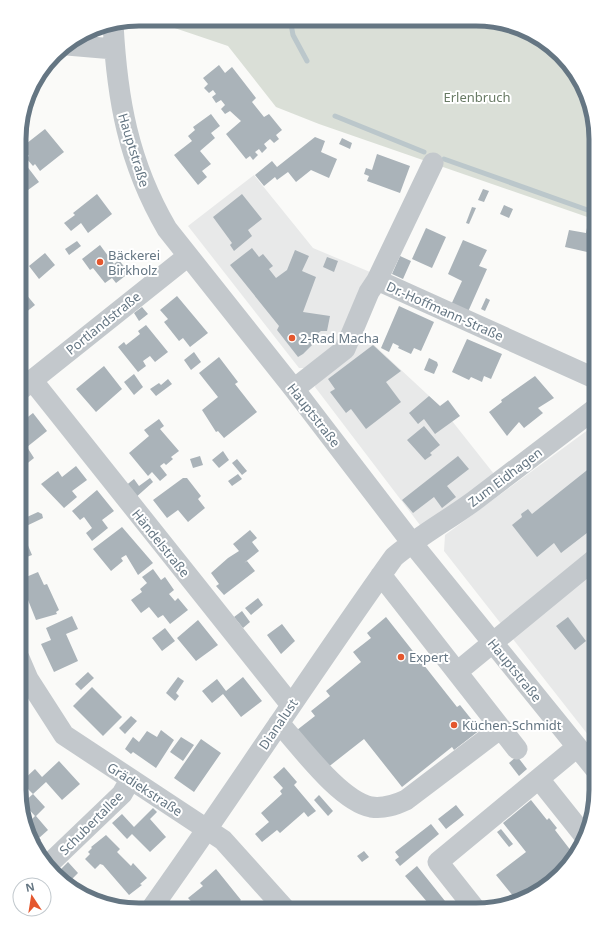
<svg xmlns="http://www.w3.org/2000/svg" width="615" height="929" font-family="'Noto Sans',sans-serif">
<style>
.built{fill:#e8e9e9}
.green{fill:#dadfd7}
.lines{fill:none;stroke-linecap:round;stroke-linejoin:round}
.stream{stroke:#bbc7cb;stroke-width:5}
.building{fill:#aab3b9}
.minor{stroke:#c3c8cc;stroke-width:21}
.poi-dot{fill:#e4572e;stroke:#fff;stroke-width:1.5}
.labels{text-anchor:middle;stroke-width:4;stroke-linejoin:round;paint-order:stroke}
.park-label{font-size:13px;fill:#687a64;stroke:#fff}
.street-label{font-size:13px;fill:#657683;stroke:#fff}
.poi-label{font-size:13px;fill:#657683;stroke:#fff;text-anchor:start}
.rim{fill:none;stroke:#657683;stroke-width:5}
</style>
<rect width="100%" height="100%" fill="#fafaf8"/>
<!-- built -->
<path class="built" d="M254,175L313,248L370,272L340,344L309,368H299L188,226Z
M359,331L441,407L494,474L423,529L315,387L317,379Z
M596,424V745L444,551L445,535Z"/>
<!-- green -->
<path class="green" d="M148,19L492,20L549,44L587,93L596,139V220L319,124L276,107L228,46Z"/>
<g class="lines">
<!-- stream -->
<path class="stream" d="M290,19L293,35L307,61
M335,116L424,152
M444,159L596,213"/>
</g>
<!-- building -->
<path class="building" d="M219,65L225,73L232,67L256,98L252,102L264,117L269,114L282,130L276,135L279,139L274,143L270,139L264,144L267,148L262,153L259,149L255,152L258,155L253,160L250,156L246,159L226,134L241,121L230,111L225,114L221,109L225,105L221,100L216,103L212,97L216,94L213,90L209,93L204,88L208,84L203,78Z
M211,114L220,126L211,133L215,138L200,151L211,164L202,171L207,177L198,185L174,155L192,141L188,136L195,130L193,127Z
M45,129L64,152L40,171L35,164L33,166L26,158L29,156L22,147Z
M315,137L325,141L321,152L337,159L329,178L311,170L296,182L288,172L277,180L275,177L264,186L255,175L272,161L277,167Z
M342,138L352,143L350,149L339,144Z
M377,154L410,166L400,193L367,181L369,176L364,174L366,168L372,170Z
M23,161L39,182L28,190L26,188L21,192L20,164Z
M483,189L489,191L484,202L478,200Z
M97,194L112,214L88,233L81,223L71,231L64,223L75,215L73,213Z
M242,194L262,219L248,230L252,236L234,251L230,245L232,243L213,217Z
M504,205L513,209L509,218L500,214Z
M472,207L476,208L469,224L466,223Z
M426,228L446,237L432,268L412,259Z
M587,228L596,229V254L565,247L569,230L586,233Z
M463,240L487,250L479,266L487,269L467,314L450,307L462,281L448,274Z
M77,241L81,246L69,255L65,249Z
M100,245L114,264L119,260L129,273L116,283L112,278L105,283L93,268L90,270L82,259Z
M252,248L259,257L263,254L273,266L269,269L276,278L287,270L295,250L309,256L302,271L316,277L303,312L330,316L327,331H321L314,336L317,340L303,354L298,357L277,330L279,326L230,265Z
M45,253L55,265L39,279L29,266Z
M400,256L411,261L403,279L392,274Z
M327,257L338,261L334,272L323,267Z
M20,287L35,305L20,317Z
M177,296L208,333L190,347L183,338L179,341L164,322L168,319L160,310Z
M486,298L490,300L485,311L481,309Z
M399,306L434,322L421,351L414,348L411,354L398,348L399,346L393,343L389,352L381,348Z
M142,307L148,314L139,321L134,313Z
M146,325L168,352L155,362L150,356L143,361L146,366L138,372L118,347L124,342L126,345L140,334L138,331Z
M467,339L502,354L491,379L484,376L482,382L471,377L469,380L452,372Z
M373,345L401,371L386,382L401,402L366,429L351,409L346,413L330,392L335,389L328,379Z
M194,352L201,362L191,370L184,360Z
M219,357L238,382L235,384L257,412L224,438L218,431L216,432L202,410L218,397L199,373Z
M429,358L437,362L438,365L434,374L424,370Z
M20,361L26,369L20,374Z
M104,366L122,389L96,412L76,389Z
M134,374L143,387L134,395L124,382Z
M535,376L554,398L538,408L543,413L524,428L519,422L507,436L489,412L502,402L501,400Z
M168,379L172,384L156,396L150,389L159,383L161,385Z
M429,396L440,406L448,400L460,416L435,434L424,419L418,424L409,413Z
M33,413L47,431L27,447L34,458L24,466L22,464L20,466V445L23,443L20,439V423Z
M159,419L164,426L160,429L179,451L171,457L173,459L166,465L164,463L160,466L167,475L160,481L152,472L148,476L129,453L149,436L144,430Z
M424,426L440,445L430,453L432,455L425,460L407,440Z
M223,451L229,460L219,468L212,460Z
M200,456L203,465L193,468L190,459Z
M458,456L469,469L447,486L456,497L442,508L434,497L413,513L402,500Z
M237,459L247,471L242,475L232,463Z
M596,463V526L561,553L554,543L537,557L512,525L522,517L521,514L528,509L532,514Z
M76,466L87,480L72,491L77,497L64,508L41,484L58,471L62,477Z
M238,474L242,479L232,486L228,481Z
M150,478L153,482L134,499L124,487L134,479L139,486Z
M183,478H187L201,496L198,499L205,508L188,522L178,510L167,518L153,500Z
M97,490L114,511L102,520L108,528L92,541L86,533L92,528L84,517L80,520L72,511Z
M21,494L24,501L20,502L27,517L38,512L42,514L43,518L20,529L19,495Z
M122,527L153,563L138,575L126,555L121,558L123,561L111,571L93,549Z
M250,530L257,538L252,542L259,551L244,563L247,561L255,571L224,595L216,586L219,584L211,573L228,558L239,551L233,544Z
M24,536L32,555L19,560V538Z
M153,569L161,580L165,577L174,590L169,594L175,601L178,598L188,610L170,624L163,615L158,618L149,607L141,613L131,600L142,592L140,589L147,583L142,577Z
M38,572L44,585L47,584L59,610L56,612L57,614L36,620L28,600L23,602L19,600V580Z
M258,598L263,605L251,615L245,608Z
M596,609V636L587,624L594,618L590,613Z
M242,611L250,622L243,628L234,617Z
M72,616L78,629L66,634L78,661L54,672L41,644L51,640L46,628Z
M386,617L457,707L460,705L480,730L454,750L452,747L402,787L364,739L327,768L297,730L315,716L311,711L330,696L326,691L361,662L353,652L371,638L367,633Z
M568,617L586,641L575,650L556,626Z
M198,620L218,645L196,661L177,638Z
M282,624L295,641L281,654L267,635Z
M165,628L175,641L162,651L152,638Z
M88,672L94,678L81,690L75,684Z
M178,677L184,681L176,693L179,696L175,701L166,693Z
M243,677L262,701L241,717L223,694L212,703L202,691L217,679L226,691Z
M92,687L122,717L103,736L73,706Z
M131,716L137,721L125,734L119,728Z
M161,730L174,740L156,768L133,752L131,754L125,749L133,737L139,742L147,731L157,737Z
M181,737L194,745L183,761L170,752Z
M201,739L221,753L194,792L174,778Z
M517,756L527,769L519,776L509,763Z
M59,761L80,784L62,800L46,782L33,794L21,782L35,769L42,777Z
M284,767L297,782L294,785L316,811L308,817L304,812L280,833L277,830L262,842L255,834L269,822L261,813L282,794L280,791L283,788L273,777Z
M33,794L45,807L36,816L48,830L39,838L41,840L35,845L28,836L26,825L35,816L23,803Z
M319,795L333,811L328,816L314,800Z
M531,800L547,820L549,818L557,828L555,830L575,856L571,863L522,901L518,902L496,875L526,852L503,823Z
M456,805L464,815L446,829L438,819Z
M153,808L157,812L150,819L166,837L150,852L132,834L127,839L112,823L122,814L134,827Z
M431,824L439,834L400,866L395,860L399,857L395,852Z
M501,829L513,844L509,847L497,832Z
M106,835L120,849L117,852L131,866L133,863L147,878L140,884L142,885L129,895L103,865L100,864L95,869L85,859L90,854L88,852L92,848L91,847Z
M364,851L369,857L362,862L357,856Z
M68,862L78,873L69,882L76,889L66,885L59,877L61,874L58,872Z
M417,866L445,901L434,910L405,876Z
M216,869L241,900L239,902L244,907L242,909H214L210,904L204,909H198L188,898L203,886L200,883Z
M102,894L111,904L97,898Z"/>
<g class="lines">
<!-- minor -->
<path class="minor" d="M113,23C117,99 128,162 167,229L294,389L412,543L596,770
M67,45L114,49
M377,280L433,163
M32,380L291,705
M294,389L345,349L369,292L377,280L594,378L596,380
M20,390L188,256
M381,575L517,749
M19,658L28,679L64,735L223,840L285,909
M457,672L596,558
M279,723C300,746 340,801 371,807C384,809 395,805 406,800L501,728
M539,779L586,838
M49,864L122,794L130,780
M151,909C234,793 311,673 394,557C419,536 448,520 474,501C515,470 555,439 596,408
M476,910L438,862L577,747"/>
</g>
<!-- markers -->
<g class="poi-dot">
<circle cx="100" cy="262" r="4"/>
<circle cx="292" cy="338" r="4"/>
<circle cx="401" cy="657" r="4"/>
<circle cx="454" cy="725" r="4"/>
</g>
<g class="labels">
<!-- park labels -->
<g class="park-label">
<text x="477" y="102">Erlenbruch</text>
</g>
<!-- street labels -->
<g class="street-label">
<text transform="translate(134 150) rotate(73)" y="5">Hauptstraße</text>
<text transform="translate(445 311) rotate(24)" y="5">Dr.-Hoffmann-Straße</text>
<text transform="translate(103 323) rotate(-39)" y="5">Portlandstraße</text>
<text transform="translate(314 415) rotate(52)" y="5">Hauptstraße</text>
<text transform="translate(505 477) rotate(-37)" y="5">Zum Eidhagen</text>
<text transform="translate(161 543) rotate(51)" y="5">Händelstraße</text>
<text transform="translate(515 670) rotate(51)" y="5">Hauptstraße</text>
<text transform="translate(278 724) rotate(-56)" y="5">Dianalust</text>
<text transform="translate(145 789) rotate(33)" y="5">Grädiekstraße</text>
<text transform="translate(91 823) rotate(-45)" y="5">Schubertallee</text>
</g>
<!-- poi labels -->
<g class="poi-label">
<text x="108" y="260">Bäckerei<tspan x="108" dy="15">Birkholz</tspan></text>
<text x="300" y="343">2-Rad Macha</text>
<text x="409" y="662">Expert</text>
<text x="462" y="730">Küchen-Schmidt</text>
</g>
</g>
<!-- crop -->
<path d="M0 0H615V929H0ZM139 26H476A113 113 0 0 1 589 139V790A113 113 0 0 1 476 903H139A113 113 0 0 1 26 790V139A113 113 0 0 1 139 26Z" fill="#fff" fill-rule="evenodd"/>
<path class="rim" d="M139 26H476A113 113 0 0 1 589 139V790A113 113 0 0 1 476 903H139A113 113 0 0 1 26 790V139A113 113 0 0 1 139 26Z"/>
<!-- north arrow -->
<g transform="translate(32 897) rotate(348)"><circle r="19" fill="#ffffff" stroke="#c1c8cd"/>
<path d="M0-3L7 15L0 10L-7 15Z" fill="#e4572e"/>
<text y="-6" font-size="11" font-weight="bold" text-anchor="middle" fill="#657683">N</text>
</g>
</svg>
